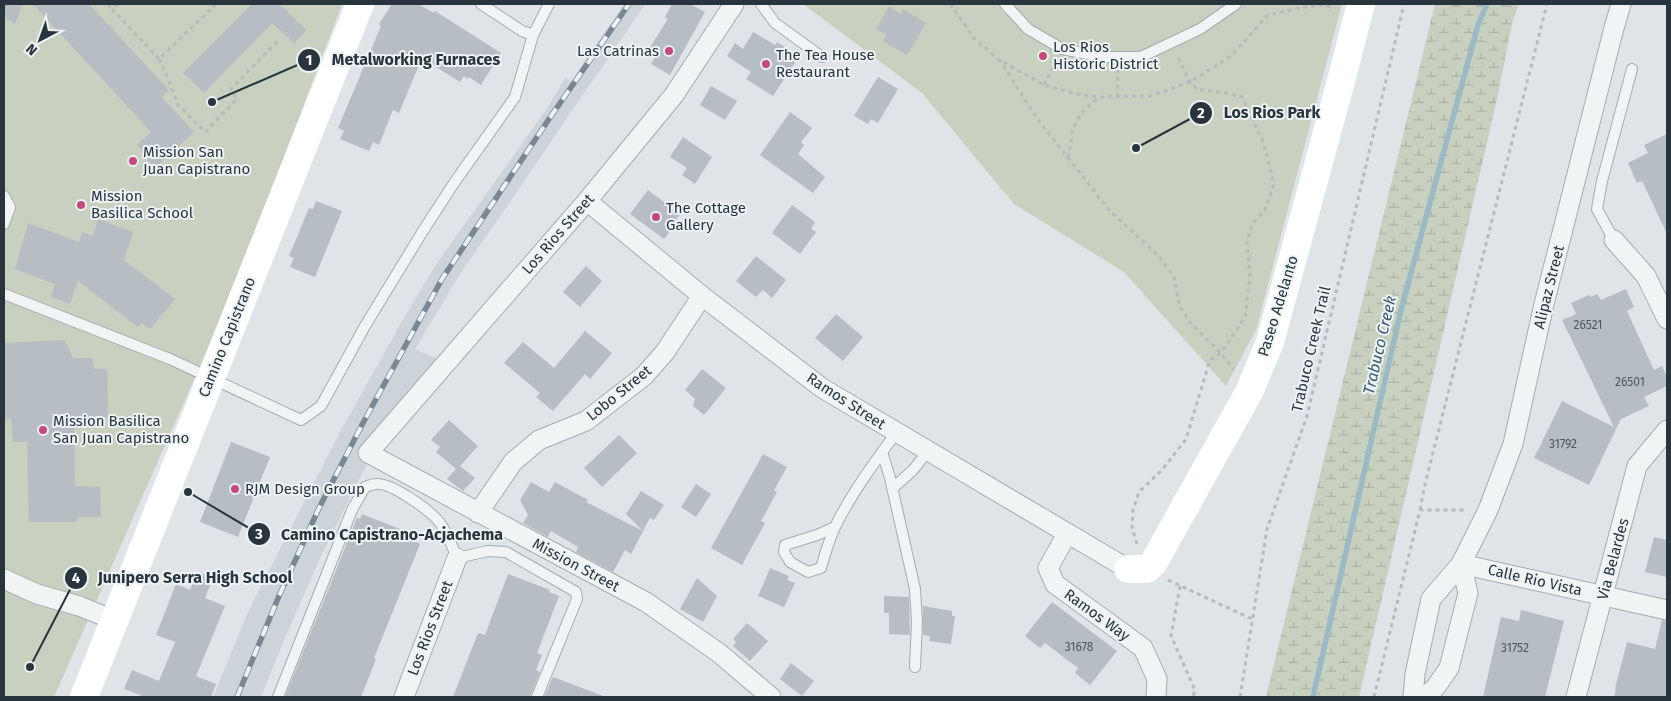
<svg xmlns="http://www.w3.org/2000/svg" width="1671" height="701" font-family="'Fira Sans',sans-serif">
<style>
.built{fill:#ccd4d9}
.wetland{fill:url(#wetland-marsh)}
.park{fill:#c8d0c0}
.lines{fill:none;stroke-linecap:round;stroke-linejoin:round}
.stream{stroke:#9bbac5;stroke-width:5.5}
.building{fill:#b6bec3}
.lane-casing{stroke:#a4acb1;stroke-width:12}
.street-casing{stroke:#a4acb1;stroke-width:21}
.path{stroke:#b5bbbe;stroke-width:3;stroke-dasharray:4 4;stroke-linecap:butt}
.lane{stroke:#f1f4f5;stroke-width:10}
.street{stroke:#f1f4f5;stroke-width:19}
.secondary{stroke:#fff;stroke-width:28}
.rail-casing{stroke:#788790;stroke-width:5.5}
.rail{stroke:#edf2f5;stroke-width:4;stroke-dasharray:11;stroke-linecap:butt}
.poi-dot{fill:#c6497c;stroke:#edf2f5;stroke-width:2}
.labels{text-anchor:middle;stroke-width:4;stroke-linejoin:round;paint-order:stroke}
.number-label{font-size:12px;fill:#4c575e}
.poi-label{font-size:15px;fill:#28353d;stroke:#edf2f5;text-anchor:start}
.street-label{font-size:15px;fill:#28353d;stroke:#edf2f5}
.water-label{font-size:16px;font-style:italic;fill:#355d6e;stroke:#edf2f5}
.leader{fill:none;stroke:#28353d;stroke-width:2}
.callout-dot{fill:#28353d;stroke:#edf2f5;stroke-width:2}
.mark-label{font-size:15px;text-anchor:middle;font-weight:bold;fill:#fff}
.callout-label{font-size:16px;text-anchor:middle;font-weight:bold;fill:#28353d;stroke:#edf2f5;stroke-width:4;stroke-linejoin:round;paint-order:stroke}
</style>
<defs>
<pattern id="wetland-marsh" width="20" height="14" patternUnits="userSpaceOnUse" patternTransform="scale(1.25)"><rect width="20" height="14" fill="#c8d0c0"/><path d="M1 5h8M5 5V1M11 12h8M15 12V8" fill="none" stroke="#acb3a6"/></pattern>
</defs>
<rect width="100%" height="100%" fill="#dee4e7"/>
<!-- built -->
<path class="built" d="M624,4H645L457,279L415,349L438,359L405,395L366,450V466L322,554L284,640L261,697H213L249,610L340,432L405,316L437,263L548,107L565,78L571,81Z"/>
<!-- wetland -->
<path class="wetland" d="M1435,4H1519L1513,19L1497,99L1359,697H1266Z"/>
<!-- park -->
<path class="park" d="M4,4H342L233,291L54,697H4Z
M803,4H1342L1256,330L1226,386L1124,272L1014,204L922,93Z"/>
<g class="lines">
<!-- stream -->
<path class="stream" d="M1313,697L1401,310L1478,25L1487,4"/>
</g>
<!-- building -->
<path class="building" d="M4,4H22L15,24L4,17Z
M33,4H89L169,90L162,97L194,132L155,168L140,151L141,149L137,145L151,132Z
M252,4H279L307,30L294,43L272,23L204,93L183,73Z
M392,4H418L434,13L435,11L501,53L481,85L469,77L468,79L464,76L460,82L422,58L399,113L393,110L379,145L373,142L369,151L340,139L344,131L338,128L381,26L379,24Z
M672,4H690L705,12L670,75L651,64L657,54L649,49L668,19L665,17Z
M889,7L901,14L903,9L926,23L907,55L883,41L887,35L876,29Z
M753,32L775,45L777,42L799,56L773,96L746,79L751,72L727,56L735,43L743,49Z
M878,77L898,89L878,123L871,119L868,124L854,116Z
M711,86L737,101L725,120L700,105Z
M790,112L812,128L801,142L804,145L798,154L825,177L813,193L760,155Z
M1667,134V234L1642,181L1637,183L1628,163L1648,153L1644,145Z
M683,137L712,157L695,184L682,175L687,168L670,157Z
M648,190L680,214L676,220L678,221L664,239L630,214Z
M316,201L342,211L315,277L290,267L294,258L289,256L309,208L313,209Z
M792,205L815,222L811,229L816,232L800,254L772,233Z
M98,219L133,232L124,260L175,299L150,329L142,323L138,327L78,281L70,304L51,297L55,284L15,269L28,223L79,242L82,232L93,236Z
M756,256L786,280L772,298L763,290L756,297L736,281Z
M586,266L602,281L580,307L563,292Z
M1626,289L1634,307L1627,311L1654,370L1662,366L1667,377V386L1644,397L1649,406L1621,419L1589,485L1534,458L1562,401L1614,427L1562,320L1576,314L1571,303L1589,295L1591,297L1597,294L1601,300Z
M836,314L863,337L843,361L815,338Z
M585,331L612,353L590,379L585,374L553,411L536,397L540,393L504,363L523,342L554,368Z
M65,340L73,358H93L94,369H107L108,417H74L75,486L100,487L101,517H77V522H29L27,442H13L11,419H4V343Z
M702,369L726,388L704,415L693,406L695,399L685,390Z
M449,420L478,446L460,466L475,478L463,491L447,479L456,469L436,452L440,447L431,440Z
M619,435L637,453L602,487L584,468Z
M231,442L270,457L238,537L200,522Z
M763,454L787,467L774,490L777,492L761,521L765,523L742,565L711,548Z
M531,482L549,492L555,482L588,500L586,502L643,531L631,554L625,550L613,572L576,552L578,547L551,531L548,537L523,523L528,515L520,500Z
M696,484L711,494L696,517L681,507Z
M641,491L664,505L654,520L650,518L643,531L626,514Z
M362,514L417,536L414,541L420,544L374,658L376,659L361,697H285L357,518L360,519Z
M1654,537L1667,540V577L1645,572Z
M770,568L789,576L787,580L795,583L784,607L758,596Z
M197,572L213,578L205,598L225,606L196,676L216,684L211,697H145L124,689L132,670L159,681L175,642L156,635L176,584L190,590Z
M508,574L550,590L549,592L559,596L537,653L542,655L536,670L540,672L530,697H453L478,633L485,635Z
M697,578L717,596L703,622L680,609Z
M884,596L909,597L910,635L889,634V613H884Z
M1052,602L1117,651L1090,685L1075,673L1078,668L1045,643L1040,648L1025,636Z
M923,606L952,611V616H955L951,644L929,641L930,636L923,635Z
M1521,610L1564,621L1545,697H1483L1501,617L1519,621Z
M1662,620L1667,621V697H1614L1616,689H1615L1627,642L1655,649Z
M747,623L768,641L750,661L733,646L736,642L733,639Z
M791,663L814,681L802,696L780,679Z
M553,677L603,696V697H544Z"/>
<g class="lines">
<defs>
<path id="lane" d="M481,4L522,31L533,35
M761,4L775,23L822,57
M1005,4L1028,29L1062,49L1103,57H1141L1200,29L1236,4
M4,196L10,207L4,224
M1614,240L1597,209L1602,181L1632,69
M4,294L170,359L301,420L321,406L365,326L421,234L454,183L515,97L533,35L549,4
M882,452L890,478L915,589L917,622L915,667
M893,488L913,470L928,451
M835,527L817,535L785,545L784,552L790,562L808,572L821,568C825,554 829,540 835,527C851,494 874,463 896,433
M278,697L352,510L365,487C368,486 372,484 376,484C391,482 431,511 440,523C448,534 452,546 457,558L488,551L506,552L576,592L577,599L537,697"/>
<path id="street" d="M734,4L674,95L587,201L368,453L646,602L719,653L771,697
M587,201L702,296L822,388L1128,569
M1614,240L1646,276L1667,319
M478,513L513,462L539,440L586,421L644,376L665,352L702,296
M1067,534L1048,568L1055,584L1143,648L1157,679L1156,697
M1461,564L1667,610
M4,579L37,594L79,606L114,620
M404,697L457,558
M1413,697L1415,674L1431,599L1461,564L1488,510L1513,444L1544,304L1614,28L1621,4
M1424,697L1435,688L1449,668L1468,593L1461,564
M1576,697L1637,466L1667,430"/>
</defs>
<!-- lane casing -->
<use href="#lane" class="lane-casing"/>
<!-- street casing -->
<use href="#street" class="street-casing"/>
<!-- path -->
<path class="path" d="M108,4L112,9
M118,4L112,9L159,59L214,6L212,4
M950,4L974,38L998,59L1044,85L1078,94L1099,97L1150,96L1190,82L1231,56L1268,15L1304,7L1324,5L1336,8
M159,59L169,81L178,105L205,132L237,99L231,89L278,41
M999,59L1038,120L1110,211L1159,256L1174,277L1180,307L1192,325L1221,353L1233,369
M1044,85L1056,61
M1117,97L1118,70
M1068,158L1073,129L1081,113L1098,98
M1420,510L1425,484L1547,4
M1137,544L1132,528L1133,510L1139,492L1162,470L1186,439L1210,360L1221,353L1245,317L1250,277L1247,242L1252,224L1265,210L1274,184L1264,144L1242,97L1226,93L1197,89L1190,82L1177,55
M1168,580L1252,619
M1180,586L1171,636L1195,690L1193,697
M1240,697L1267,529L1307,416L1404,4
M1374,697L1420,510H1467"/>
<!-- lane -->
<use href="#lane" class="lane"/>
<!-- street -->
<use href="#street" class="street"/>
<!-- secondary -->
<path class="secondary" d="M1128,569H1147L1154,562L1249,392L1270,342L1341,81L1361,4
M84,697L360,4"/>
<defs>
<path id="rail" d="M237,697L279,596L319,508L364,421L442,279L549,119L629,4"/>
</defs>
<!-- rail casing -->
<use href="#rail" class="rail-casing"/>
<!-- rail -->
<use href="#rail" class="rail"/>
</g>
<!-- markers -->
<g class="poi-dot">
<circle cx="669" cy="51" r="5"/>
<circle cx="1043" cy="56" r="5"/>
<circle cx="766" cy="64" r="5"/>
<circle cx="133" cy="161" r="5"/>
<circle cx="81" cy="205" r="5"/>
<circle cx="656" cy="217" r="5"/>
<circle cx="43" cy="430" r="5"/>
<circle cx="235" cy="489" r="5"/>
</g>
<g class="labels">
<!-- number labels -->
<g class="number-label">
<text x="1588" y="329">26521</text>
<text x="1630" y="386">26501</text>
<text x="1563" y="448">31792</text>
<text x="1079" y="651">31678</text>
<text x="1515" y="652">31752</text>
</g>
<!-- poi labels -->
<g class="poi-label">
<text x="1053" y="52">Los Rios<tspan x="1053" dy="17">Historic District</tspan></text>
<text x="659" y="56" text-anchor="end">Las Catrinas</text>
<text x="776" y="60">The Tea House<tspan x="776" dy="17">Restaurant</tspan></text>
<text x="143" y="157">Mission San<tspan x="143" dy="17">Juan Capistrano</tspan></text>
<text x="91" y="201">Mission<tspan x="91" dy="17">Basilica School</tspan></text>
<text x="666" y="213">The Cottage<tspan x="666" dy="17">Gallery</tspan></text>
<text x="53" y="426">Mission Basilica<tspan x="53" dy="17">San Juan Capistrano</tspan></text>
<text x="245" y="494">RJM Design Group</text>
</g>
<!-- street labels -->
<g class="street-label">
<text transform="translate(558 234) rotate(-49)" y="5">Los Rios Street</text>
<text transform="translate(1549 287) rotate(-76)" y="5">Alipaz Street</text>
<text transform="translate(1278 306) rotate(-73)" y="5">Paseo Adelanto</text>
<text transform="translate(227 337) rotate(-68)" y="5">Camino Capistrano</text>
<text transform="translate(1311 349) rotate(-77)" y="5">Trabuco Creek Trail</text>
<text transform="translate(619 393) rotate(-39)" y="5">Lobo Street</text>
<text transform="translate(846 401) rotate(33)" y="5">Ramos Street</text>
<text transform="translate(1613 559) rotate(-75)" y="5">Via Belardes</text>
<text transform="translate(576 565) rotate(28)" y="5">Mission Street</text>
<text transform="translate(1535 580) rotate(13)" y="5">Calle Rio Vista</text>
<text transform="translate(1097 615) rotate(36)" y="5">Ramos Way</text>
<text transform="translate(430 628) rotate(-69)" y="5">Los Rios Street</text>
</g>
<!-- water labels -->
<g class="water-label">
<text transform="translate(1379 345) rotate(-77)" y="6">Trabuco Creek</text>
</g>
</g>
<!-- callouts -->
<path class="leader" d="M212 102L309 60M1136 148L1201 113M188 492L259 534M30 667L76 578"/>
<g class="callout-dot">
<circle cx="212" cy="102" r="5"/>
<circle cx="1136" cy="148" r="5"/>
<circle cx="188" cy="492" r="5"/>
<circle cx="30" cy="667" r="5"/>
<circle cx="309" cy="60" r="12"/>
<circle cx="1201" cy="113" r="12"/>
<circle cx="259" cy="534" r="12"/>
<circle cx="76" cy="578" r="12"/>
</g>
<g class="mark-label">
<text x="309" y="65">1</text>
<text x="1201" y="118">2</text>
<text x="259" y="539">3</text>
<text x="76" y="583">4</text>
</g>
<g class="callout-label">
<text x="416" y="65">Metalworking Furnaces</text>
<text x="1272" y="118">Los Rios Park</text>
<text x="392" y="540">Camino Capistrano-Acjachema</text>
<text x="195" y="583">Junipero Serra High School</text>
</g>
<!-- border -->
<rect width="1671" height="701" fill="none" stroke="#28353d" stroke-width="10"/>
<!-- north arrow -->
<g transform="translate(40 40) rotate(221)" stroke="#edf2f5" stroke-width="4" paint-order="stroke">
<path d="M0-4L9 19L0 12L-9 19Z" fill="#28353d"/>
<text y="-8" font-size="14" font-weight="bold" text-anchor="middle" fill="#28353d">N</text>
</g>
</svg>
